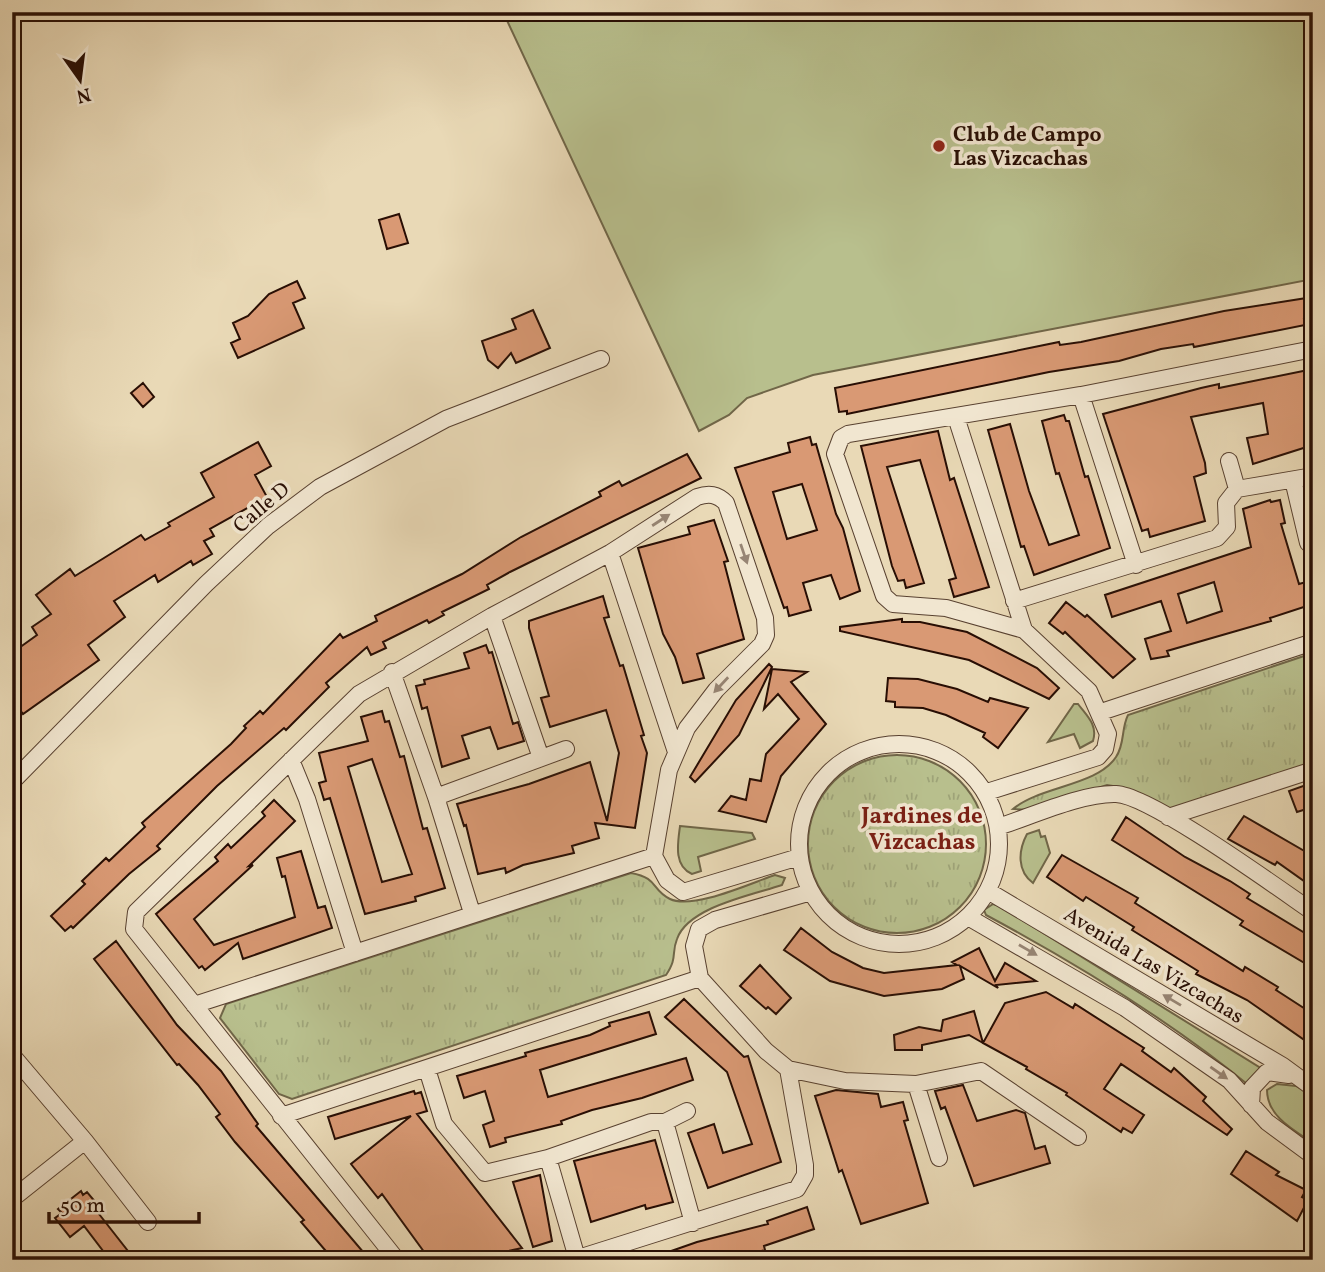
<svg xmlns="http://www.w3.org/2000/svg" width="1325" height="1272" font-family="Vollkorn,serif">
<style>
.grass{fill:#b8bf8d;stroke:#706648;stroke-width:2}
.park{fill:url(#park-tufts);stroke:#706648;stroke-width:2}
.building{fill:#d99974;stroke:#280e04;stroke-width:2;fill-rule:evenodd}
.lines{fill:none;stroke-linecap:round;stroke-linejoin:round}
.street-casing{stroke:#584130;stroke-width:18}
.street{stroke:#f1e6d0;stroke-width:16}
.oneway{fill:#978574}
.poi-dot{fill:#8f2418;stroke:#f1e6d0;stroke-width:2.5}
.labels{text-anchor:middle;stroke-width:7;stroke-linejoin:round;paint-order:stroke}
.poi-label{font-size:21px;font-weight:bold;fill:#280e04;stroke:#f1e6d0;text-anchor:start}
.street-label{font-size:21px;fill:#280e04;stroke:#f1e6d0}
.neighbourhood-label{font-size:23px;font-weight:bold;fill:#7a1f14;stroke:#f1e6d0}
</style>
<defs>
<pattern id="park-tufts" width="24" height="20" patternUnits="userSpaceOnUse" patternTransform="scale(1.75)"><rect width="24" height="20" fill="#b8bf8d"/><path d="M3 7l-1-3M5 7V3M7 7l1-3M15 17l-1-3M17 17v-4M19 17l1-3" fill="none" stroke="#9ea378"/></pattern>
</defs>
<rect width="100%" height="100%" fill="#e9d9b6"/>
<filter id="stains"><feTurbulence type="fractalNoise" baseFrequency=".00286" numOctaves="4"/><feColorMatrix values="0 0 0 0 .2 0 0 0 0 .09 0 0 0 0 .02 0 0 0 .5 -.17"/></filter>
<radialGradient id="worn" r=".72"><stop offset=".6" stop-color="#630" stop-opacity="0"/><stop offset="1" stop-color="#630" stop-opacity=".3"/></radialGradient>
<!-- grass -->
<path class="grass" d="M503,12H1313V279L813,375L747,398L729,415L699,431Z
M1074,704H1078C1087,716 1098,725 1093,741L1080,748L1074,734L1048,742Z
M680,826L752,833L755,839L698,857L701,871L692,874C673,866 678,842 680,826Z
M1039,830L1041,837L1045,836L1050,853L1033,883C1017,871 1018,851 1027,834Z
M993,904L1000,906L1267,1072L1252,1088C1171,1021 1079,965 986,915L984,910Z
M1277,1084L1296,1086L1313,1096V1143C1293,1130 1267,1116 1267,1090Z"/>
<!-- park -->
<path class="park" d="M1313,653V763L1168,810L1119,787L1107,785L1030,810L1013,809C1040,786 1097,786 1116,757C1125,744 1121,729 1128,715Z
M808 844a89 89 0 1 1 178 0a89 89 0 1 1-178 0Z
M631,873C659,878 651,890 670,899C693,910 751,883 775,875L785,878L782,885C752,895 688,907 677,939C671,954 678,957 666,975L292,1099L279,1094L220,1018L226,1004Z"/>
<!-- building -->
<path class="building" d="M399,214L408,243L387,249L379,220Z
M297,281L305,298L293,303L304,328L238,358L231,343L240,339L233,323L248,316L269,294Z
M1313,297V318L1304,319L1305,325L1194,347L1193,344L1161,349L1119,361L1049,372L847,414V411L839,412L835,388L1059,342L1060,345L1081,342L1224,311Z
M533,310L550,348L516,363L511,353L498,368L488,360L482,341L516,329L512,319Z
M1313,369V445L1253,464L1247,438L1268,434L1263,403L1191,417L1205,463L1206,473L1194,477L1205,521L1150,537L1148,529L1142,531L1103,414L1201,388L1219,384V388Z
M143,383L154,397L143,407L131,393Z
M1064,415L1066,421H1069L1085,477L1088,476L1110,548L1034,575L1024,546L1021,547L988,430L1010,424L1029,491L1049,545L1079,535L1059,473L1056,474L1042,421Z
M938,431L950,480L954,478L989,587L954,597L949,580L956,578L920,460L887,467L924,583L906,588L904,580L898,581L892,566L861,446Z
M810,437L812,445L816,444L836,514L843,528L860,591L840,599L831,575L803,583L811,610L789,616L787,607L784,608L735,468L790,452L788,443ZM802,484L817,530L787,539L773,492Z
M258,442L271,466L255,475L267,497L210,529L214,536L204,541L212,554L193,565L191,561L158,582L155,575L114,601L125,617L88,645L99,660L23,714L12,699V653L37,635L32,627L51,614L36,595L70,569L75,576L141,535L145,540L170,526L168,523L214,497L201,473Z
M687,454L701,478L510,572L487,585L489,589L442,612L444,615L429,623L427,620L383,642L386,648L371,655L367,647L326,683L329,687L286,730L284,728L217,786L157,846L160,849L129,874L73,928L71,926L65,931L51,916L85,884L82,881L106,858L109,861L145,827L142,823L231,744L246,728L244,726L260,711L263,714L340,634L343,638L377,621L375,616L462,574L521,537L601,496L599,492L619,481L622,486Z
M1270,500L1271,502L1280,500L1285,523L1281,524L1299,584L1313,580V604L1270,618L1271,621L1167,651L1169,656L1151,659L1145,639L1171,631L1161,601L1112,617L1105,595L1251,547L1243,509ZM1214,582L1222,611L1187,623L1178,594Z
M714,520L728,561L724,562L744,639L697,654L704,678L683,683L675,657L663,634L638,548L690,534L688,527Z
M603,596L609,617L604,618L620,666L623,665L644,735L641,736L647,753L635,828L595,823L599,838L572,846L574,853L523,865L506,873L505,868L478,874L466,825L464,826L457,804L529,784L590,762L607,821L619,753L606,710L550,727L541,698L549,696L529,628V621Z
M1066,602L1085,617L1087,615L1135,659L1113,678L1065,632L1063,634L1049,623Z
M902,619V622H920L967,632L1037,668L1059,688L1049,699L969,660L840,631V627Z
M486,645L489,653L492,652L513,724L518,722L524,741L498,749L490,727L462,736L469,758L442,767L427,707L422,709L416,686L425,684L424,680L469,668L464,653Z
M769,664L772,667L739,735L695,782L690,777L736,700Z
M772,669L807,672L791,682L826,724L781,776L766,822L719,811L731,796L746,800L750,779L761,781L766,754L799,719L778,694L764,709Z
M888,678L918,679L957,689L988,702L990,698L1028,708L998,748L983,737L985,733L946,715L923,708L895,707V702L886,701Z
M382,711L385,722L389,721L400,757L404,756L423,829L427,828L445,888L415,897L416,901L365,914L330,798L324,800L319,783L326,781L319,753L368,741L361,717ZM372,759L412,874L382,882L348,767Z
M1306,785L1308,792L1313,790V807L1297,812L1289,791Z
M274,800L295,821L249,866L253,865L194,919L214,945L295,917L285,876L282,877L277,858L301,851L318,908L325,906L332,928L243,959L238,943L205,970L202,966L199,968L156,914L218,861L215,857L228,844L231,848L265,816L262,812Z
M1244,816L1313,856V868L1304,881L1277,862L1275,865L1228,839Z
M1126,817L1185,857L1230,881L1250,894L1247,898L1313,938V968L1240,925L1243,921L1112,840Z
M1062,855L1138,898L1135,903L1243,971L1245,967L1278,987L1276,990L1313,1014V1046L1247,1000L1196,974L1198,971L1132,930L1134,927L1086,897L1083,901L1047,877Z
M801,928L832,952L863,968L884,973L957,965L952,962L979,948L995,981L1005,963L1036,981L996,985L998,988L960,966L964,979L942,989L884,996L830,981L784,950Z
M116,941L177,1025L221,1071L258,1124L256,1126L370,1260H328L331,1257L301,1222L304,1220L235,1142L216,1117L220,1114L198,1085L179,1064L177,1065L94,959Z
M760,965L791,998L776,1014L768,1007L766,1009L740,986Z
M1046,992L1073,1008L1075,1004L1144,1048L1142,1051L1171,1072L1174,1068L1206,1097L1203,1101L1232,1129L1227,1135L1121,1064L1104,1089L1144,1115L1132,1133L1123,1128L1121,1132L1066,1095L1067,1093L1026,1069L1027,1067L983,1043L1005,1003Z
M684,999L744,1057L748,1056L781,1162L708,1188L688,1133L714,1124L723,1153L752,1144L727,1072L665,1017Z
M974,1011L983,1043L969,1035L922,1045V1050H895L894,1035L919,1027L941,1031L943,1020Z
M649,1012L656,1034L540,1070L548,1097L686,1058L693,1080L642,1098L592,1110L561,1121L562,1124L505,1138L506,1142L490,1147L483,1125L494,1121L485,1091L464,1098L457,1076L526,1056L525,1053L590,1035L610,1026L609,1023Z
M963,1085L977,1121L1016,1110L1025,1113L1035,1149L1045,1146L1050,1163L974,1186L945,1107L941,1109L935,1091Z
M836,1090L878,1094L881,1107L903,1102L908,1120L904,1121L928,1203L861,1224L842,1170L839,1172L815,1096Z
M414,1091L415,1094L421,1092L427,1111L417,1114L522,1248L468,1260H430L382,1194L378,1198L351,1164L411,1116L335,1139L328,1117Z
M655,1140L673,1202L646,1209L645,1205L591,1222L574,1161Z
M1246,1151L1279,1172L1276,1175L1306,1190L1302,1197L1308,1200L1297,1221L1231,1174Z
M540,1175L552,1241L533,1247L513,1182Z
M81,1191L83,1195L87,1192L103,1211L99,1214L135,1260H110L84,1226L70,1237L55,1218L62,1213L58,1209Z
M807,1207L814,1229L764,1246L765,1250L728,1260H658L657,1256L697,1242L768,1224L767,1221Z"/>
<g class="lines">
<defs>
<path id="street" d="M1081,395L1136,565
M956,417L1024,630
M1229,461L1237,489
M1293,480L1308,543
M610,553L676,752
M1014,601L1217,538L1227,527L1226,503L1237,489L1313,476
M492,616L541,758
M392,672L436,797
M1101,712L1313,642
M799 844a100 100 0 1 1 200 0a100 100 0 1 1-200 0Z
M291,760L307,799L355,953
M12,782L206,584L268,526L320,487L446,419L601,359
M987,792L1098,757L1105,749L1108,734L1089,691L1024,630L946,608L893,604L884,596L835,454L841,438L848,434L1081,395L1313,349
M1168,817L1313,770
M998,827C1032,816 1082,793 1116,794C1150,795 1278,888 1313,912
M988,891L1283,1066L1313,1088
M811,892L715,920L699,929L694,946L700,978L766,1051L788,1069L845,1081L916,1084L981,1071L1078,1137
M472,913L436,797L566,749
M968,917L1125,1008L1229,1080L1267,1122L1313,1156
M194,1005L654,856
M12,1055L85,1141L148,1222
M427,1069L444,1124L485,1173L548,1158L651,1122H665L687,1111
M916,1084L939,1158
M1251,1105L1252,1088L1267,1072L1289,1075
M281,1116L700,978
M665,1122L693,1223
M548,1158L577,1258
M12,1199L85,1141
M397,1260L134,929L136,912L359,694L492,616L610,553L697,497C709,493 717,494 726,503L765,618L766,635L762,644L716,690L687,728L669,770L654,856L667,880L683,892L799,857
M572,1260L797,1189L805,1175V1165L788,1069"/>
</defs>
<!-- street casing -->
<use href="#street" class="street-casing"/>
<!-- street -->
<use href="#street" class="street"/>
</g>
<!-- one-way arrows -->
<defs><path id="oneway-solid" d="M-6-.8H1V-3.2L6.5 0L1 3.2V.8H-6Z" transform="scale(1.75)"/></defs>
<g class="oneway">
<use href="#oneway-solid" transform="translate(661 520) rotate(-33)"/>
<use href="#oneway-solid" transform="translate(744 554) rotate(71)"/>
<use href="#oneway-solid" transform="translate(721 685) rotate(133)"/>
<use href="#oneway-solid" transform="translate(1028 950) rotate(30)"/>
<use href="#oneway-solid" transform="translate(1172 1000) rotate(-149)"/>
<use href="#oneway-solid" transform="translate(1219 1073) rotate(35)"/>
</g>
<!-- markers -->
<circle class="poi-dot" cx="939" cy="146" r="7"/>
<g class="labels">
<!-- poi labels -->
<g class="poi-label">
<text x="953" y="141">Club de Campo<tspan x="953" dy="24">Las Vizcachas</tspan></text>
</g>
<!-- street labels -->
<g class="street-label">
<text transform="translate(261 507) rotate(-40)" y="7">Calle D</text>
<text transform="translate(1154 965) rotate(31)" y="7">Avenida Las Vizcachas</text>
</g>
<!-- neighbourhood labels -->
<g class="neighbourhood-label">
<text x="922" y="823">Jardines de<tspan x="922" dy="26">Vizcachas</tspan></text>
</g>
</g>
<!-- margin -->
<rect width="1325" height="1272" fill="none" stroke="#e9d9b6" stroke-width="42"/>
<rect x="14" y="14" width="1297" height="1244" fill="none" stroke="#280e04" stroke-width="3.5"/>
<rect x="21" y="21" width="1283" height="1230" fill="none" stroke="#280e04" stroke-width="2"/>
<!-- north arrow -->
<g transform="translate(80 80) rotate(166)" stroke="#f1e6d0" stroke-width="5" paint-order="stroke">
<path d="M0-5L12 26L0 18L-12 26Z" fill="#280e04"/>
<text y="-10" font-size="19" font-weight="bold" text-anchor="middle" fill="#280e04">N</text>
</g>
<!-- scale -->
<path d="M49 1212v10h150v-10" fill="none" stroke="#280e04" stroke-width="3.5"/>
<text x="60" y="1212" font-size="21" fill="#280e04" stroke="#f1e6d0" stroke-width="5" paint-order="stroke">50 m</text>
<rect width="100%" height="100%" filter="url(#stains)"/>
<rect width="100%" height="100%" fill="url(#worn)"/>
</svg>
